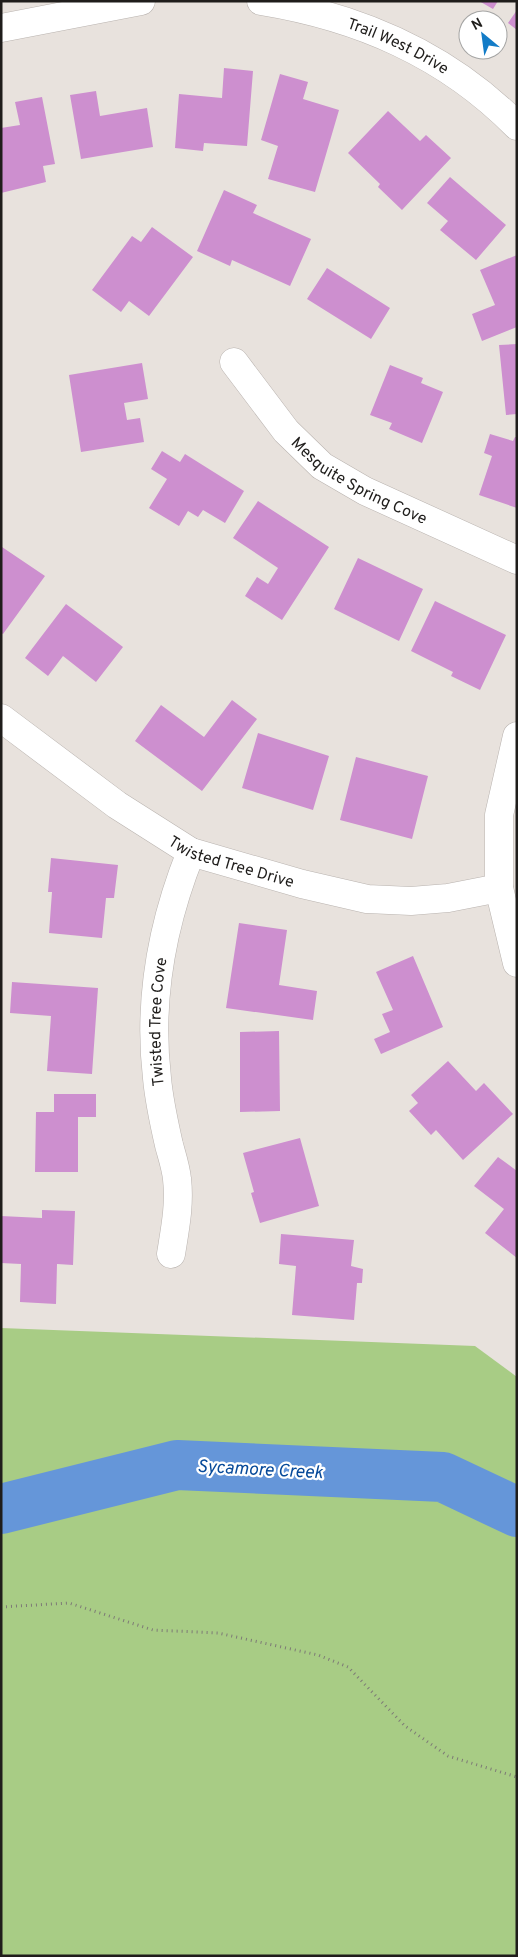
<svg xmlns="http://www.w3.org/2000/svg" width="518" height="1957" font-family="Overpass,sans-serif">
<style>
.green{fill:#a8cc85}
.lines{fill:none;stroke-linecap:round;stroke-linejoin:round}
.river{stroke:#6596d9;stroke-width:50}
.building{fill:#cd8fcf}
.minor-casing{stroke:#b9b3af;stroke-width:29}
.path{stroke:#7d7a76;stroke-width:3;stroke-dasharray:1 4;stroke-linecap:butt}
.minor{stroke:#fff;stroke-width:28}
.labels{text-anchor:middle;stroke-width:4.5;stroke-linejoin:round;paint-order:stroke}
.street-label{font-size:16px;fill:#1f1d1b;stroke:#fff}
.water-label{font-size:18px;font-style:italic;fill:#064999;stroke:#fff}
</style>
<rect width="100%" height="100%" fill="#e8e2dd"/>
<!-- green -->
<path class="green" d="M1,1328L475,1346L517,1377V1956H1Z"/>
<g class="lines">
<!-- river -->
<path class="river" d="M1,1509L177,1465L443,1477L517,1512"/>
</g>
<!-- building -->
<path class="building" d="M479,1H498L493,9Z
M517,10V30L508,23Z
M224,68L253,71L247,146L204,143L203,151L175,148L179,94L222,98Z
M280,74L308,82L303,99L339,110L315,192L268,179L278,146L261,140Z
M96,91L100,116L147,108L153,147L81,159L70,95Z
M42,97L55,164L43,166L46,182L1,193V128L20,125L15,102Z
M388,111L420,141L426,135L451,158L402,210L378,187L380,184L348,153Z
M450,177L506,225L476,260L440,230L448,221L427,203Z
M224,190L257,205L253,213L311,239L290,286L232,260L230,266L197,251Z
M152,227L193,257L149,316L129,301L121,312L92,290L132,236L141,242Z
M517,255V327L482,341L472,314L495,305L480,270Z
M327,268L390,308L371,339L307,299Z
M517,344V414L506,415L499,345Z
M142,363L148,399L124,403L127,420L140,418L144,442L81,452L69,375Z
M390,365L423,378L421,383L443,392L422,443L389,429L392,423L370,415Z
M490,434L513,441L515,437H517V508L479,495L492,456L484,453Z
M162,451L180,462L185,454L244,491L225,523L203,510L198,517L188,511L179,526L149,508L167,479L151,469Z
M258,501L329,547L282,620L245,596L257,577L268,584L278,568L233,538Z
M2,547L45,576L3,634L1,633Z
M358,558L423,589L399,641L334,609Z
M435,601L506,635L480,690L451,676L453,672L411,651Z
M66,604L123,647L96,682L63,656L48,676L25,658Z
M232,700L257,719L202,791L135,741L161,705L204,737Z
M258,733L329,756L313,810L242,788Z
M356,757L428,776L412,839L340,820Z
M51,858L118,865L114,898H106L102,938L49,933L52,892H48Z
M239,923L287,930L279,985L317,991L313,1020L226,1008Z
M413,956L443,1027L381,1054L374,1039L390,1032L382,1014L393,1010L376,972Z
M12,982L98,988L92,1074L47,1071L51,1016L10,1013Z
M279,1031L280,1111L240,1112V1032Z
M448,1061L476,1091L484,1083L513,1114L463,1160L436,1130L431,1135L409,1111L418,1103L411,1095Z
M54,1094H96V1117H78V1172H35L36,1112H54Z
M300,1138L319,1206L260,1223L251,1193L254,1192L243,1153Z
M498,1157L517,1171V1258L485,1233L504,1209L474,1186Z
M42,1210L75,1211L73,1265L57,1264L56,1304L20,1302L21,1264L1,1263V1216L42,1218Z
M281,1234L354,1240L351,1266L363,1269L362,1283H357L354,1320L292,1315L296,1266L279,1264Z"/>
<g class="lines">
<defs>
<g id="minor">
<path id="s1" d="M261,1C359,17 446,54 517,126"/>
<path d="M1,28L141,1"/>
<path id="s2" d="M234,362L286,431L322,466L365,491L517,560"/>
<path id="s3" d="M1,718L117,805L191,852L302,884L367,899L411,901L448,898L499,888"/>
<path d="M517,736L499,815V888L517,963"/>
<path id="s4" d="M171,1254C175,1229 180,1204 177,1179C176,1168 172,1156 169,1145C164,1123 159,1101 157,1078C148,1001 162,924 191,852"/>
</g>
</defs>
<!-- minor casing -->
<use href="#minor" class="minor-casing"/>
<!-- path -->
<path class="path" d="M1,1607L69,1603L153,1630L218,1633L318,1655L348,1667L405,1726L448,1756L517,1777"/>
<!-- minor -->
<use href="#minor" class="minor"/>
</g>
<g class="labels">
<!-- street labels -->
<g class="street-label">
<text dy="6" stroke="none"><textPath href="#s1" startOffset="145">Trail West Drive</textPath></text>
<text dy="6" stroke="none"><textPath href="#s2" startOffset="176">Mesquite Spring Cove</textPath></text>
<text dy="6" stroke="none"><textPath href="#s3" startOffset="274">Twisted Tree Drive</textPath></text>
<text dy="6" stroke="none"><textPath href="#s4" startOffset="235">Twisted Tree Cove</textPath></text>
</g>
<!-- water labels -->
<g class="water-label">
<text transform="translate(260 1469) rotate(3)" y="6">Sycamore Creek</text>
</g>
</g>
<!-- border -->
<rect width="518" height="1957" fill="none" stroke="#1f1d1b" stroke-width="5"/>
<!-- north arrow -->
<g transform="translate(483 35) rotate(331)"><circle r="24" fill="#ffffff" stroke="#a5a5a4"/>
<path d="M0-4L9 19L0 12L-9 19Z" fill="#137cc7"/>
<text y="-8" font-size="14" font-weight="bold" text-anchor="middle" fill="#1f1d1b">N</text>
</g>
</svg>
